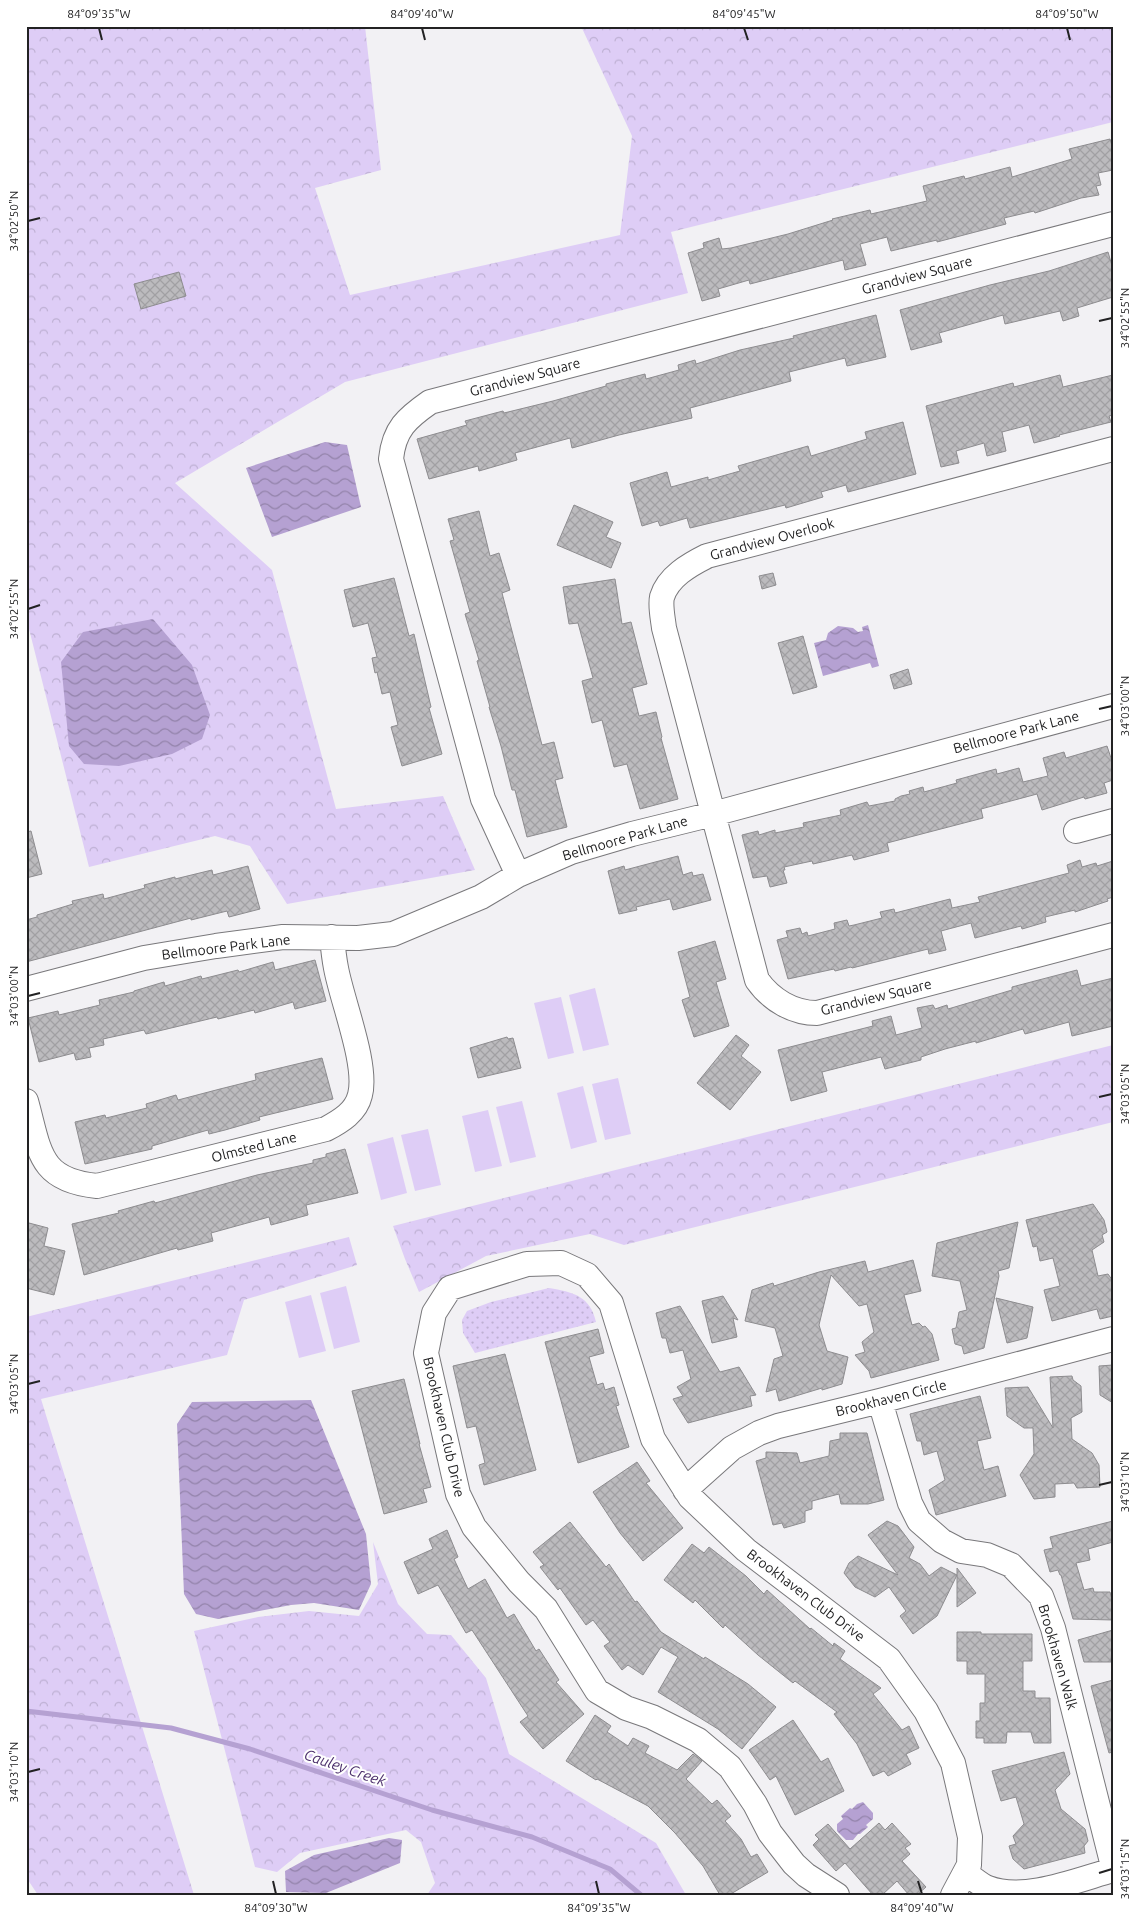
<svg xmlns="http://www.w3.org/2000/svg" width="1139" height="1921" font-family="Ubuntu,sans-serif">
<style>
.grass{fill:#decdf6}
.forest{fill:url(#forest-crowns)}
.park{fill:url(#park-dots)}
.water{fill:url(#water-waves)}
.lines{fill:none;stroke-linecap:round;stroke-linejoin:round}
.stream{stroke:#b5a1d2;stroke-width:5}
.building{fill:url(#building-cross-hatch);stroke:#8d8c8f}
.minor-casing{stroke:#79787b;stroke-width:26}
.minor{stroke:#fff;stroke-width:24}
.ticks{fill:none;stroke:#222223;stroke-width:2}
.labels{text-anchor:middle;stroke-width:4;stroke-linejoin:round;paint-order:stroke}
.street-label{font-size:14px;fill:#222223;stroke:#fff}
.water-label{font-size:15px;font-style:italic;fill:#4d316d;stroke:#fff}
.neatline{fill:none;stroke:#222223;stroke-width:2}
.ticks-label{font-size:12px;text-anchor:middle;fill:#222223}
</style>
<defs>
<pattern id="forest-crowns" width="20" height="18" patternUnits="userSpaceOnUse" patternTransform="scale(1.25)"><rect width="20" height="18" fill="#decdf6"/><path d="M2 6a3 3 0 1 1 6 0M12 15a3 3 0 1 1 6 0" fill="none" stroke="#beb0d3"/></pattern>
<pattern id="park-dots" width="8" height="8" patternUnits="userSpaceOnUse" patternTransform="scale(1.25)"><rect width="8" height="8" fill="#decdf6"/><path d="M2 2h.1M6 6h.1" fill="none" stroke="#beb0d3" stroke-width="1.8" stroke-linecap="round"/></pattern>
<pattern id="water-waves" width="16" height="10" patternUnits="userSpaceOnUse" patternTransform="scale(1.25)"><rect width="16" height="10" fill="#b5a1d2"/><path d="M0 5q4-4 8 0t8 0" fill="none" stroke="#9383aa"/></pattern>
<pattern id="building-cross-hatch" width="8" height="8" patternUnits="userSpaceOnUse" patternTransform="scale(1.25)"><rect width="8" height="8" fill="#bcbbbe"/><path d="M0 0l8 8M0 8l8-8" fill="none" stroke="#a1a0a3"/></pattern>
</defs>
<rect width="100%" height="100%" fill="#f2f1f4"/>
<!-- grass -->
<path class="grass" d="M595,988L609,1045L583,1051L569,995Z
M561,997L574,1053L548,1059L534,1003Z
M618,1078L631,1134L605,1140L592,1084Z
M583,1086L597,1142L571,1149L557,1093Z
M522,1101L536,1157L510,1163L496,1107Z
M488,1110L502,1166L475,1172L462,1116Z
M428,1129L441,1185L415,1191L401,1135Z
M393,1137L407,1193L381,1200L367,1144Z
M346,1286L360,1342L334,1349L320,1293Z
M311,1295L326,1351L299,1358L285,1302Z"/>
<!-- forest -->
<path class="forest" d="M26,26H365L381,170L315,188L350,295L620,235L632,136L581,26H1113V122L671,232L688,293L345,382L175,483L272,570L336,809L443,796L475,870L287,904L250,846L215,836L89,867L26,617Z
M1113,1045V1122L624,1245L590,1234L486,1256L419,1292L405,1259L393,1226Z
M349,1237L357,1265L244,1300L227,1355L41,1399L194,1895H38L26,1877V1317Z
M373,1542L398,1604L427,1634L451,1635L486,1678L509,1754L656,1843L686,1895H427L435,1883L421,1842L406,1830L300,1853L277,1872L255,1867L194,1631L258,1617L309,1611L359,1616L378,1584Z"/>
<!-- park -->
<path class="park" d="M549,1288C573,1292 590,1296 596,1322L475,1353L463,1333L462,1320L467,1311L491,1302Z"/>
<!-- water -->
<path class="water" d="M325,442L347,445L361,507L272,537L246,468Z
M153,619L192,665L210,715L202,739L172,754L119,766L84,764L69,746L61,662L83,632Z
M868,625L879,666L872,668L870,663L823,676L814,643L826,640L828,633L838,626L853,628L858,632L863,631L862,627Z
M311,1400L366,1534L371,1584L359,1610L314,1603L291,1605L218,1619L196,1614L184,1594L177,1424L192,1402Z
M863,1802L873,1813V1819L866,1825L868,1827L860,1834H858L853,1840H846L837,1831V1824L843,1819L841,1816L850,1808L852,1809L857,1804Z
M389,1838L402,1840L400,1863L326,1893L286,1892L285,1871L314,1855Z"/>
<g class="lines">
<!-- stream -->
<path class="stream" d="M26,1711L171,1728L250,1749L432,1810L532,1837L610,1869L641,1895"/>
</g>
<!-- building -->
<path class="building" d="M1110,139L1113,149V170L1098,173L1101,185L1096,186L1099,195L1081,198L1035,213L1034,211L1004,218L1006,224L937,242V240L891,251L887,237L860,244L866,265L845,270L843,260L750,284L749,280L718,289L720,296L702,301L688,253L704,248L703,243L719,238L722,249L731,248L788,234L833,220L832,219L870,210L871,214L927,201L923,186L964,176L965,179L1010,167L1012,177L1072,159L1069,149Z
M1108,252L1113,269V297L1077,308L1079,316L1063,321L1060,311L1005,324L1003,315L939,333L942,342L911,350L900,310L990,285L1049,271Z
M179,272L186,296L141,309L134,284Z
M876,315L886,357L847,366L845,358L789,372L791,381L690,408L692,418L619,435L572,448L570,438L515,453L517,460L479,471L478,466L429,479L417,439L467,425L465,421L503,411L504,413L553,401L606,386V384L645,374L646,379L679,370L678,365L695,360L696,364L740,350L794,338L793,336Z
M1060,375L1063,387L1113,375V415L1109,416L1111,422L1059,435L1060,436L1034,443L1029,425L1002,432L1006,451L987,456L984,443L956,451L959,463L941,467L926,406L1013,383L1014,387Z
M903,422L916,474L848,492L846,485L821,492L823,497L786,508L785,505L690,528L687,518L660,526L658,521L642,526L630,483L667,472L671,487L708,477V480L740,471L738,466L808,446L811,456L867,439L865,432Z
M574,505L613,522L606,537L621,543L611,568L557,545Z
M479,511L490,556L499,553L510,590L502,593L542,745L554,742L563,778L555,780L567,827L527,837L515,790H512L501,746L489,707H490L477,661L479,660L465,614L470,612L450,541L454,540L448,519Z
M773,573L776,585L762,589L759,576Z
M394,578L409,636L414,634L431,707L429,708L442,754L402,766L391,727L398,725L390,692L382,694L377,672L375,673L372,658L377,657L368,623L353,627L344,590Z
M615,579L622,624L631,622L647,684L632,688L639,716L656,712L662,737L661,738L678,799L640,809L627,764L614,767L602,720L592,723L582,681L593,678L578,623L569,624L563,587Z
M803,636L817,687L793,694L778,643Z
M908,669L912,684L894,689L890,675Z
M1107,746L1113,764V780L1104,783L1107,793L1085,799L1084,797L1042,810L1037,794L981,809L983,818L887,843L889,851L854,860L852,855L813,864L812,861L784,867L785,870H783L787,883L770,887L767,876L753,878L742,835L758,831L759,835L775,830V833L804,827L803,823L841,815L840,810L867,802L869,806L895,801V799L901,796L910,794L909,791L923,787L924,792L957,783L956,780L996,769L997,774L1019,768L1023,782L1048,776L1043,758L1064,752L1066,758Z
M31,831L42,874L26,878V832Z
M678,856L683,875L692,872L693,876L703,874L711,900L673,910L670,899L636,907L637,910L619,914L608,871L624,866L625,870Z
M1080,860L1082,867L1096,863L1097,866L1113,861V897L1107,899L1108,901L1075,912V910L1045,917L1046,922L1022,929L1021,926L975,938L971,923L941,931L946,950L929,954L928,949L852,968L851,967L835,971L834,969L788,979L777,940L788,937L786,931L800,928L802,934L807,932L808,936L835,929L834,923L847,920L849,926L854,925L882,918L880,912L894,909L895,913L950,899L952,908L980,902L978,897L1069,873L1067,865Z
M248,866L260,909L229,917L227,911L191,920V918L26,962V920L37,917V915L73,904L72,901L103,894L104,899L145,888L144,885L175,877V879L212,870L213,875Z
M715,941L726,979L716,982L729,1026L694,1037L682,1000L690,997L678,952Z
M315,960L326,1001L295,1009L293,1002L255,1013L254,1010L218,1019L217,1017L146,1034L144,1030L103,1039L104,1045L89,1048L91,1057L76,1060L74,1053L39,1062L28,1018L58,1011L59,1015L100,1005L99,1000L134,992V991L164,982L165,986L201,976L202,979L238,970L239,972L273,962L275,970Z
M1077,970L1081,986L1113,978V1026L1072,1036L1069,1022L1025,1034L1023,1029L976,1043V1041L945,1049L921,1057V1060L885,1069L881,1057L822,1072L827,1091L791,1101L778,1050L873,1026L872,1021L891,1016L896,1035L922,1028L917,1008L933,1005L935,1009L947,1005L948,1009L1012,990V987Z
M736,1035L749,1045L741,1056L761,1072L730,1110L697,1083Z
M507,1037L508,1039L513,1038L521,1068L478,1078L470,1048Z
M322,1058L333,1099L259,1117L260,1120L225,1130L209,1134L208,1130L152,1146V1149L85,1164L75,1122L105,1115L106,1118L147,1108L146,1104L176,1095L178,1100L220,1089L256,1080L255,1074Z
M345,1149L358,1193L306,1205L308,1215L271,1225L269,1217L211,1233L213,1241L178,1250L177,1248L84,1275L72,1224L119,1213L118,1211L154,1201L155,1203L257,1175L313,1163V1160L326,1157V1154Z
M1093,1204L1104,1220L1107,1232L1102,1235L1104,1242L1092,1250L1098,1276L1108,1274L1113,1281V1316L1100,1319L1097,1309L1052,1321L1044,1290L1060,1286L1053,1258L1040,1261L1037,1246L1033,1247L1026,1220Z
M1018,1222L1009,1268L998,1271L999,1276L984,1348L964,1354L962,1346L955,1344L952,1329L956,1328L959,1312L967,1310L960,1281L932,1276L937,1243Z
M29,1223L48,1228L44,1246L65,1251L54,1295L26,1288V1232Z
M913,1260L921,1291L904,1295L912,1325L919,1323L923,1327L925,1326L932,1334L939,1360L871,1378L869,1371L855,1355L865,1352L862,1342L874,1332L867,1304L859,1306L831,1275L819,1325L827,1351L848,1357L842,1384L822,1390V1388L779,1401L776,1389L766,1392L774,1359L783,1356L775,1328L745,1321L752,1290L773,1283L774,1286L819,1272L865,1261L868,1272Z
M723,1296L738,1320L733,1318L737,1337L712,1343L702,1301Z
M996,1298L1033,1307L1027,1338L1007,1343Z
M680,1306L720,1372L739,1367L756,1395L750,1396L752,1406L688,1423L673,1399L683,1396L677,1387L691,1379L683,1350L670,1353L666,1338H662L656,1313Z
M598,1329L604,1353L589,1357L597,1385L603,1383L605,1390L614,1387L619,1405L616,1406L629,1447L578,1463L545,1342Z
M505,1354L536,1470L484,1485L479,1465L485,1463L476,1426L467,1428L453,1366Z
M1113,1365V1403L1100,1395L1099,1366Z
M1072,1376L1073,1380L1081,1386L1082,1412L1071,1418L1072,1439L1092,1453L1099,1465L1100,1487L1077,1488L1074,1483L1055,1484V1497L1034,1499L1020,1475L1034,1454L1033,1428H1024L1007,1416L1005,1388L1028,1387L1053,1428L1050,1377Z
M404,1379L420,1444H419L431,1487L423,1489L427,1502L384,1514L352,1391Z
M980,1396L991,1438L977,1441L984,1470L998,1466L1006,1496L936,1515L929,1490L945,1480L937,1451L924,1455L921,1441H917L910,1414Z
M840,1433H867L884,1500L868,1504H841L839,1494L812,1501V1509L805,1511V1522L784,1528L782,1523L773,1525L756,1461L766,1458V1452L797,1453L800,1463L829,1456L830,1441L840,1439Z
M637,1462L650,1481L646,1483L683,1528L643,1561L620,1533L593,1492Z
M887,1521L898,1526L914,1547L909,1558L920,1564L929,1576L941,1567L957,1575V1568L976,1593L957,1607V1575L937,1616L913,1634L900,1616L906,1611L889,1587L875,1597L855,1587L844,1573L849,1563L858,1556L898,1575L868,1535Z
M1113,1521V1542L1088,1549L1090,1560L1076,1563L1084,1590L1093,1588L1094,1592H1110L1113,1604V1620L1073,1619L1061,1575H1060L1058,1570L1050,1572L1044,1550L1053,1548L1050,1537Z
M570,1522L606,1567L609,1564L635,1602L637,1601L661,1632L704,1659L705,1657L748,1684L776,1707L742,1749L718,1729L658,1692L678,1657L661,1647L643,1675L628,1665L622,1670L604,1646L610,1642L593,1620L586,1625L560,1588L558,1590L540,1567L544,1565L533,1552Z
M447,1530L458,1557L454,1559L468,1589L485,1579L507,1618L514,1614L536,1651L539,1649L559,1680L556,1682L584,1714L543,1749L520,1722L528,1716L472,1630L466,1633L438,1585L418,1594L404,1562L433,1549L429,1539Z
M692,1544L704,1553L709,1547L746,1576L764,1594L767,1590L810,1629L811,1628L833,1646L834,1643L845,1651L840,1659L881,1688L873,1694L902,1730L909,1726L919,1748L906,1754L911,1764L888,1776L884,1771L873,1776L857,1744L834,1714L837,1712L795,1681L793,1683L758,1655L725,1625L723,1628L695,1600L693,1603L664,1580Z
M1113,1630L1111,1662H1084L1078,1640Z
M957,1632H981V1634H1032V1661H1023V1691H1035V1698H1050L1051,1743H1034L1031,1732H1007L1006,1743H984V1738H976V1721H980V1703H985V1674H967V1661H957Z
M1113,1680V1752L1109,1753L1091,1686Z
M595,1715L611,1726L607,1732L628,1746L633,1738L649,1746L645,1753L677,1770L693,1754L702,1761L686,1779L712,1804L717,1800L731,1816L725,1821L741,1839L751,1857L757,1854L768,1872L729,1895H720L703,1866L675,1833L648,1806L597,1779L596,1780L566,1761Z
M793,1720L821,1762L828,1758L844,1791L795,1815L776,1776L770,1780L749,1750Z
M1064,1752L1070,1774L1055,1790L1061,1809L1085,1829L1088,1841L1084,1846L1085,1853L1024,1869L1013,1859L1009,1846L1016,1844L1013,1836L1024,1824L1016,1797L1001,1801L992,1771Z
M879,1823L885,1830L892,1823L911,1844L905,1848L910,1854L902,1861L926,1887L917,1895H909L897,1881L882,1895H873L845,1863L836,1871L813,1845L819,1839L815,1835L828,1824L850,1849Z"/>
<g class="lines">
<defs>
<path id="minor" d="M1113,449L707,556C689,565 668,577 662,597C660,606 663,619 664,628L757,980C771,1000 793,1013 817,1013L1113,935
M1076,831L1113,821
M518,875L483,799L391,459C394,429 407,418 430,402L1113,224
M26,989L144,958L216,946L283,937L358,938L393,934L481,897L518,875L571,852L632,834L713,814L1113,706
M26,1101C40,1151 38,1180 97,1186L326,1129C341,1121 356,1112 360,1095C368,1065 342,1001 336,968C334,958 333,948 332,937
M880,1401L910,1503L919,1521L942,1541L961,1551L987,1555L1011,1565L1041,1596L1053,1628L1113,1866
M685,1490L732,1448L759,1433L778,1426L880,1401L1113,1339
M965,1873C972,1877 980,1885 988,1888C1024,1902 1077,1880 1113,1870
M837,1895L806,1875L794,1864L770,1833L755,1804L730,1767L698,1740L652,1717L626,1708L597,1691L546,1609L519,1582L474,1527L458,1494L426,1353L434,1313L450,1288L527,1264L561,1263L587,1275L611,1303L653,1439L690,1497L746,1550L889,1659L926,1711L953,1763L970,1837L969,1865L953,1895"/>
</defs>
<!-- minor casing -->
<use href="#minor" class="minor-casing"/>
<!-- minor -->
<use href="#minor" class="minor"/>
</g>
<!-- ticks -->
<path class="ticks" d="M99,28L102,40M422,28L425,40M744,28L748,40M1067,28L1070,40M28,221L40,218M1099,321L1112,318M28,609L40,605M1099,709L1112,706M28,996L40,993M1099,1097L1112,1094M28,1384L40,1381M1099,1485L1112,1482M28,1772L40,1769M1099,1873L1112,1869M273,1881L276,1894M596,1881L599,1894M918,1881L922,1894"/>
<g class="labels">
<!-- street labels -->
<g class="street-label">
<text transform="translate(917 275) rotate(-15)" y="5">Grandview Square</text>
<text transform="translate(525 377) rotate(-15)" y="5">Grandview Square</text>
<text transform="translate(772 539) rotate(-15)" y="5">Grandview Overlook</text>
<text transform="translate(1016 732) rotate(-15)" y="5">Bellmoore Park Lane</text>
<text transform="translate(625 838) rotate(-16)" y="5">Bellmoore Park Lane</text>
<text transform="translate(226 947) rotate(-7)" y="5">Bellmoore Park Lane</text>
<text transform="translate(876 997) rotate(-14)" y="5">Grandview Square</text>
<text transform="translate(254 1147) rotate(-14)" y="5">Olmsted Lane</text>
<text transform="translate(891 1398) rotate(-14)" y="5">Brookhaven Circle</text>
<text transform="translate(444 1427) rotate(77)" y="5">Brookhaven Club Drive</text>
<text transform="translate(806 1595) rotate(37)" y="5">Brookhaven Club Drive</text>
<text transform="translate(1058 1657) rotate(74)" y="5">Brookhaven Walk</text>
</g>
<!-- water labels -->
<g class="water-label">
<text transform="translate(345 1768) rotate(19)" y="5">Cauley Creek</text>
</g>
</g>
<!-- border -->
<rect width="1139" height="1921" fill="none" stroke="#ffffff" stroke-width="55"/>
<rect x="28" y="28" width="1084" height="1866" class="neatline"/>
<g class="ticks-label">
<text x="99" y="18">84°09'35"W</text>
<text x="422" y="18">84°09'40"W</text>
<text x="744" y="18">84°09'45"W</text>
<text x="1067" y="18">84°09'50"W</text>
<text transform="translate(14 221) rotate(-90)" y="4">34°02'50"N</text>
<text transform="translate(1125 318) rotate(-90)" y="4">34°02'55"N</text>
<text transform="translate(14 609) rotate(-90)" y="4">34°02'55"N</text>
<text transform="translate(1125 706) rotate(-90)" y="4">34°03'00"N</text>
<text transform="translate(14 996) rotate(-90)" y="4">34°03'00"N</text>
<text transform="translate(1125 1094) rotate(-90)" y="4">34°03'05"N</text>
<text transform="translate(14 1384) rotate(-90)" y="4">34°03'05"N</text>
<text transform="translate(1125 1482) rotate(-90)" y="4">34°03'10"N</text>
<text transform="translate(14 1772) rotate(-90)" y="4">34°03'10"N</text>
<text transform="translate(1125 1869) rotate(-90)" y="4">34°03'15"N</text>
<text x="276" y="1912">84°09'30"W</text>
<text x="599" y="1912">84°09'35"W</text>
<text x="922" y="1912">84°09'40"W</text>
</g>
</svg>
